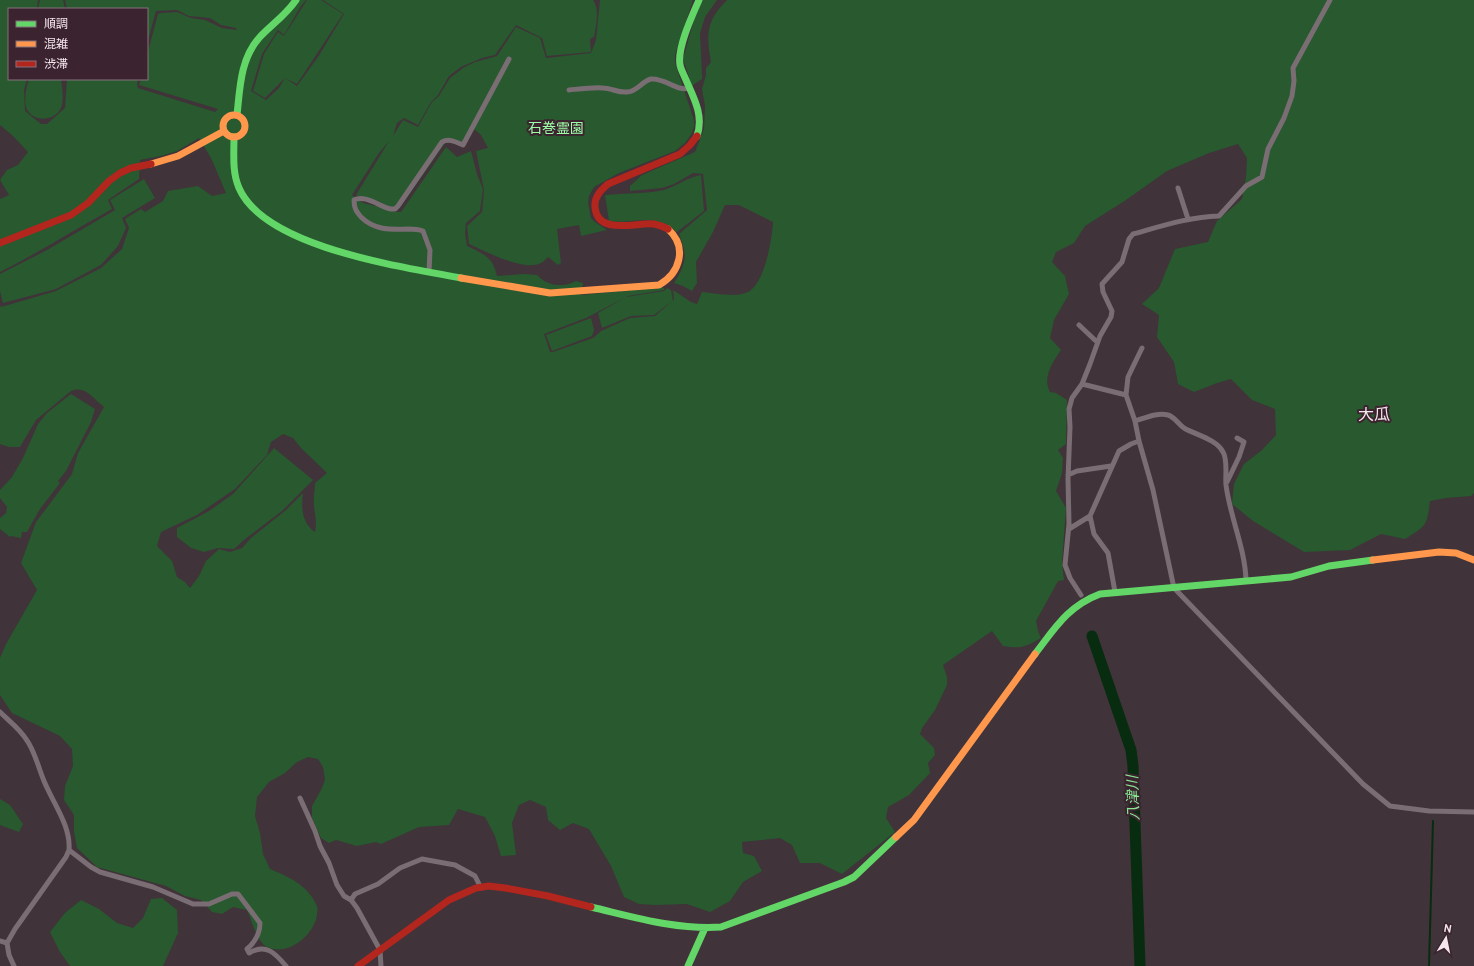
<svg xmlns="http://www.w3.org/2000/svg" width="1474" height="966" font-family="Cabin,'Noto Sans JP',sans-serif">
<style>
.green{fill:#28592f;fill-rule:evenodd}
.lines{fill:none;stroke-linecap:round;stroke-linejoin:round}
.stream{stroke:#082c0f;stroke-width:2}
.river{stroke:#082c0f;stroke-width:11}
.street{stroke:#7a6d73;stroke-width:5}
.fast{stroke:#63d668;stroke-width:7}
.slow{stroke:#ff974d;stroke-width:7}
.jam{stroke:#b3261e;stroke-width:7}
.labels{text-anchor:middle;stroke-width:4;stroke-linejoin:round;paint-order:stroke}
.park-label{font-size:14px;fill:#9bfea7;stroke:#3b242f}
.water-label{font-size:15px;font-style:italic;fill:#86e892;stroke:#3b242f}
.quarter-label{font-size:16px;fill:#f5e6ed;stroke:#3b242f}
</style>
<rect width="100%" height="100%" fill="#403339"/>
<!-- green -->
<path class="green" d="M0,0H38L37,9H9V79H27L24,90L25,111L41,124H47L65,108L67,79H138L137,84L138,88L215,112L218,109L139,85L141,79H147V55L158,14L161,13L177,12L191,18L205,20L222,28L237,30L236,28L221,25L210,18L189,16L177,10L156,11L147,44V9H67L65,0H306L301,6L284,35L278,30L262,54L251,91L266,100L279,88L285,78L265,98L253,91L264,54L278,32L284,36L307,0H321L343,14L297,84L285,78L297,86L318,57L344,14L323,0H593C600,9 596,26 594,37L590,39L591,52L547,56L542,38L516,25L495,55L482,58L461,67L449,76L438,95L431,102L418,125L404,118L397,123L393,136L403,120L418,127L432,102L439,96L450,78L463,68L475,62L497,56L516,27L540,38L546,58L591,53L596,40L600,0H693L675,55V63L694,120V127L691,135L685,143L675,151L619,173L594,187L589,196L588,202L591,218L595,222L607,230L581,236L579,225L557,229L561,263L558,265L548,257C546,259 543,262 541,263C524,272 485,251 469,244L467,226L482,212L484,190L476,151L488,148L481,135L474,129L464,147L450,142L445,143L401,206L396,211H390L401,212L446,147L457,157L471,151L477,174L483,189L480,211L466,223L465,233L467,246C484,254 493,257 497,276L524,274L537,275C547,286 564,288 576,281L583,283L581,295L662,287L664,288V290L628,296L586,318L544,334L550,352H553L593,338L601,331L630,318L655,316L672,301L654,315L631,316L602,328L598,313L626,297L664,291L667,288L671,290L673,301L674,300L673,290L691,302L697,304L702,292C714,293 737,298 748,292C765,283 772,239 773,222L739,205H725L713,232L696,262L697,283L692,291L683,286L674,283C686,263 688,257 679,234L707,210L703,174L693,173L674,184L662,188L630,191V186L642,175L695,152L704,129L705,106L702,89L706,75V68L711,62C706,34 706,21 727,0H1474V493L1471,496L1446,498L1430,501C1427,526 1426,526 1405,539L1381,534L1350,550L1304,552L1253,521L1232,504L1234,484L1244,464L1262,450L1276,435L1275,409L1252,400L1231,379L1217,383L1194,392L1178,384L1174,362L1157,337L1159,315L1142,304L1159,288L1175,249L1208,242L1217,221L1242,199L1246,177L1247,158L1238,144L1209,153L1167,171L1126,200L1085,226L1074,243L1056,252L1052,262L1065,276L1069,294L1054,320L1050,338L1061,350C1053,362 1042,377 1050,392L1056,393L1067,400L1066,444L1058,450L1063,458L1062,473L1056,491L1066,508L1062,562L1064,580L1058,581L1036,621L1038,631L1041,638C1026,647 1021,649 1003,646L992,631L943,665L947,677V685L935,710L922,728L920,734L934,748L935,755L928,763L930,773L909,795L888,807L886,818L895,832L842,874L820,863H800L792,845L780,838L742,842L743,853L754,856L762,871L743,882L730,901L710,912L687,904L655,905L639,904L624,897L611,866L589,829L573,823L560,830L548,820L546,807L530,800L519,805L512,823L516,855L501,856L495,836L485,817L458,809L449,825L419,827L381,844L376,842L357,846L336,840L329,843L321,838L312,818V806L321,790L325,780L323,767L318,759L308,757L297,762L285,773L269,782L257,797L255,816L260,833L263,854L270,869C289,877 308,885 317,906C318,909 317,912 317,915C314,935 288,957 267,947C257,942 252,921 247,910L233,907L222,914L212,912L201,900L185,896L166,886L97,867L77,848L74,832V815L64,800L65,786L73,766L72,749L60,736L12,713L0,695V658L6,644L37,590L21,563L36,522L72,474L78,453L104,407C93,399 86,385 71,391L36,420L20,447H9L0,444V305L1,307L56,291L101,268L122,249L129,228L125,219L141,209L145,212L163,201L168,191L198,186L212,196L226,193L211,158L199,138L177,151L161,156L140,160L139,179L108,200L112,209C74,230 38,253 0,272V199L9,195L0,180L7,170L18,165L28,152L13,136L0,125ZM389,141L356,195L380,207L363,203L352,195L379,153ZM283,434L293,438L301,448L327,473L315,483C315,490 313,499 314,506C315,516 317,522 315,532C302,523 301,508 303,493L286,510L251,538L242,548L230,552L219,549L206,561L199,576L190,588L185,582L177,577L172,561L157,546L161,532L197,515L235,489L267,455L271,442Z
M40,0H63L65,9H38Z
M703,0H717L705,17L700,33L702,76V79L692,86L683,59L696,13Z
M29,79H61C62,88 65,102 60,110C52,122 31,122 26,107C24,98 26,88 29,79Z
M701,175L704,211L677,232C651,211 637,225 609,221L605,195C624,193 646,194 664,190C677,186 688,177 701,175Z
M144,179L155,198L122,218L126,228L118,246L101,265L56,289L3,303L0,291V274L47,250L115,210L110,200Z
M591,318L594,330L592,336L552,351L546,335Z
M71,394L95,409L91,422L66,471L58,481L60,483L40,509L27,532H22L21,538L11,536L10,537L0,529V518L6,513L7,507L0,498V490L12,477L23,458L38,424L47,413Z
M274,448L313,480L282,511L244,540L234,549L218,548L204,552L191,548L177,537V528L209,511L233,494Z
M0,799L10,805L23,824L19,832L0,825Z
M162,898L177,910L178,933L163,966H70L60,952L50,932L65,913L81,900L99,909L117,923L133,928L143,918L151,899Z"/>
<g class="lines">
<!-- stream -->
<path class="stream" d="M1429,966L1433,821"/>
<!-- river -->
<path class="river" d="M1092,636L1131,750L1133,766L1140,966"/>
<!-- street -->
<path class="street" d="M569,90C579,89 593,87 603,88C611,88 618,93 627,92C637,92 642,81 651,79C666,78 677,92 689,88
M1178,188L1188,219
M429,272L430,250L423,231C418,229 413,229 408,229C390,230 374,230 361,217C356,211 354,208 354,200C365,194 380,207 391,209H395L398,206L442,142C449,138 456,142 463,145L509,59
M1079,325L1097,342
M1082,384L1126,395L1135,421L1139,441L1153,490L1174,588L1363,784L1390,806L1429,811L1474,812
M1126,395L1128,377L1142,348
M1135,421C1145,418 1158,412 1168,415C1175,417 1178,424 1184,428C1196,435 1216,439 1223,452C1228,460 1225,475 1226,485C1230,517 1245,548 1246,580
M1068,475L1077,471L1111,466
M1227,482L1239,457L1244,442L1237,438
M1069,529L1090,516
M1115,592L1108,553L1094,534L1090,516L1119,451L1131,444L1139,441
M1081,595L1070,578L1065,565L1069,524L1068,479L1070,427L1069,409L1072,398L1082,384L1090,364L1100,336L1111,317L1112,311L1103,292L1102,284L1122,262L1129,239L1133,234C1162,226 1189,217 1219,216L1246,186L1262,177L1268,149L1284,118L1292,96L1294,81L1293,68L1330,0
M0,712C9,721 19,728 26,739C35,751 38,767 44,781C53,803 71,826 69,850L91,867L100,872L153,887L193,904H209L232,894H238L260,923C260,934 255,942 247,949L249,953C266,943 275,953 286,966
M300,798L315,831L320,846L329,863L337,885L344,896L351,900L357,908L380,950L381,966
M351,900L355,894L378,884L400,868L422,859L455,865L475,876L481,888
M0,941L7,943
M14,966L9,955L7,943L15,929L66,857L69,850"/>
<!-- fast -->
<path class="fast" d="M237,115C240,88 240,60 259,38C271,25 286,15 296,0
M697,136C704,116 694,98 686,80C684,75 681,70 680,65C677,48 692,16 699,0
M234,137C234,154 232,172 239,188C265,248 404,267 461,278
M1035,654C1055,628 1068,606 1100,594L1291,577L1329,566L1373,560
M591,907C634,917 676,930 721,927L844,882L854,877L896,837
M688,966L705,928"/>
<!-- slow -->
<path class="slow" d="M223 126a11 11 0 1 1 22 0a11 11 0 1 1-22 0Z
M151,164L178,156L224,131
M461,278L550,293L659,285C680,273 688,247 668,229
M1373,560L1439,552L1456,553L1474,560
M896,837L914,820L1035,654"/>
<!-- jam -->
<path class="jam" d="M668,229C664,227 659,225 654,224C637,222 597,236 595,207C594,197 601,190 608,184L680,154L690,145L697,136
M0,243L71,215L88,203L109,181L120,173L131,168L151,164
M358,966L449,900L476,888L489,886L505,888L548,896L591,907"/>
</g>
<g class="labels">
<!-- park labels -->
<g class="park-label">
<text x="556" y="133">石巻霊園</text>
</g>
<!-- water labels -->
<g class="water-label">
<text transform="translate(1133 798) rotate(-92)" y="5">八津川</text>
</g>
<!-- quarter labels -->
<g class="quarter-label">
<text x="1374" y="420">大瓜</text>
</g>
</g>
<!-- legend -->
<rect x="8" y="8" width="140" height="72" fill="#3b242f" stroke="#85727b"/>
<rect x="16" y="21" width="20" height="6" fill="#63d668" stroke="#85727b"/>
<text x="44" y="28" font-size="12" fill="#f5e6ed">順調</text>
<rect x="16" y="41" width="20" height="6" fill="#ff974d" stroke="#85727b"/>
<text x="44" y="48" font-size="12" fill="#f5e6ed">混雑</text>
<rect x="16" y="61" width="20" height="6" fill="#b3261e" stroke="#85727b"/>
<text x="44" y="68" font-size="12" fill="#f5e6ed">渋滞</text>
<!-- north arrow -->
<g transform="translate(1446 938) rotate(10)" stroke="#3b242f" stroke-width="3" paint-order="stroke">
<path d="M0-3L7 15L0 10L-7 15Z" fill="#f5e6ed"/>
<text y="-6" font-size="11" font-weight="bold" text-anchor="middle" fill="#f5e6ed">N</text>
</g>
</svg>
